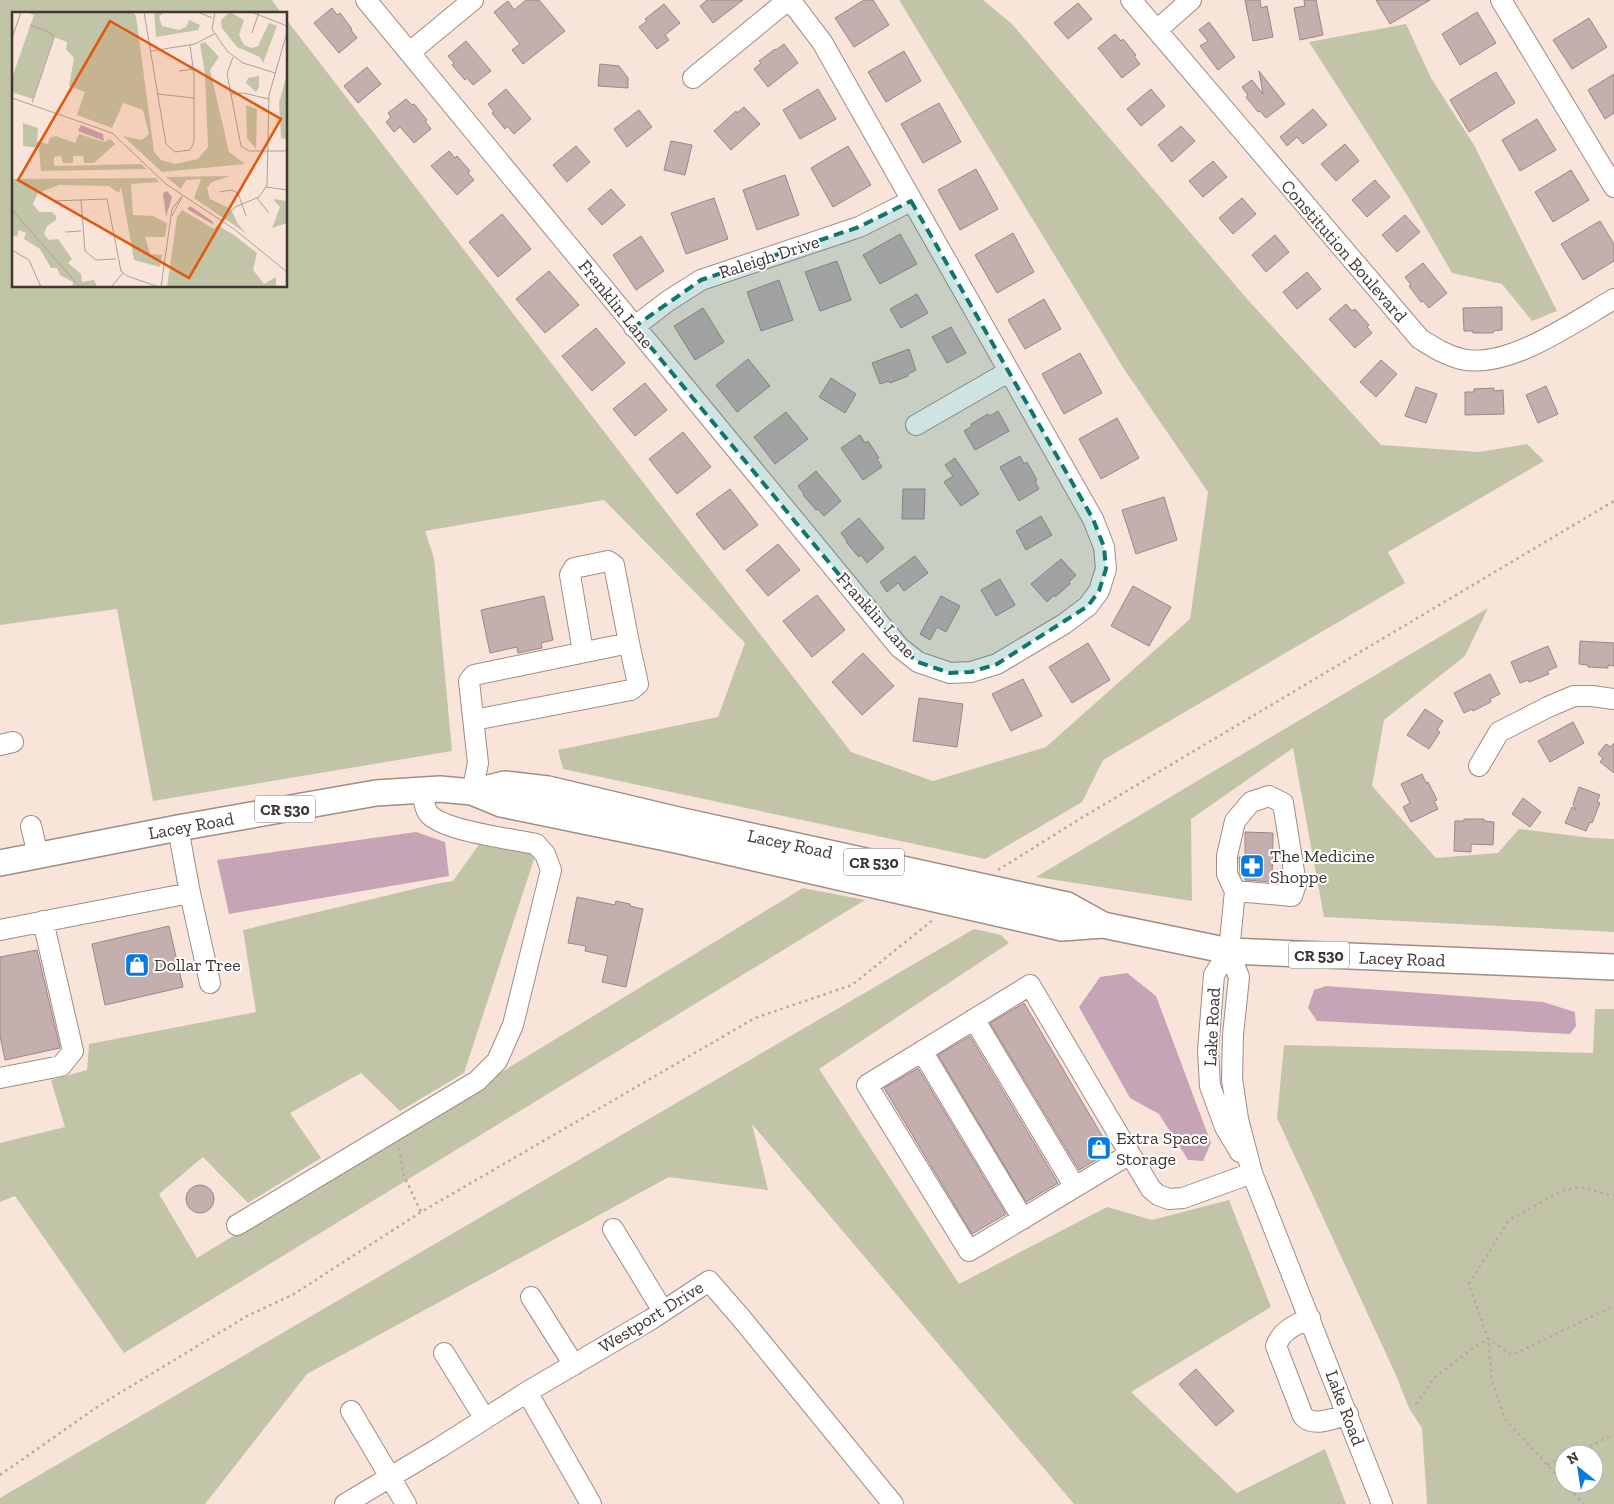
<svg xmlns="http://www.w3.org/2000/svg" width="1614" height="1504" font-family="'Zilla Slab',serif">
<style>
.green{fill:#c2c4a7;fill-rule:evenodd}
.water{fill:#c5a5b5}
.building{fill:#c5aeae;stroke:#9c8686}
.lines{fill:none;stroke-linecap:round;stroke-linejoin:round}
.minor-casing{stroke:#a08d84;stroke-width:22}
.major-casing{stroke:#a08d84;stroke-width:28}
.path{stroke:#b8a89f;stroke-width:2.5;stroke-dasharray:2.5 4;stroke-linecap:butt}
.minor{stroke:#fff;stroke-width:20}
.major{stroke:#fff;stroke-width:25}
.marked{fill:#0f766e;fill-opacity:0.2;stroke:#0f766e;stroke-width:4;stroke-dasharray:10 6;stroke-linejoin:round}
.labels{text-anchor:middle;stroke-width:4;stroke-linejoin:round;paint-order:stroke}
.shield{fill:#fff;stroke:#797370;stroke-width:1}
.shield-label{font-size:16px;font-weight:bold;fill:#3f3733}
.street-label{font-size:18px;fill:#3f3733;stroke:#fff}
.poi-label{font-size:18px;fill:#3f3733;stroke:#fff;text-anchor:start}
.inset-road{fill:none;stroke:#ae9f97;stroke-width:1}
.view{fill:#e0570e;fill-opacity:0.15;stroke:#e0570e;stroke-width:2.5}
.inset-edge{fill:none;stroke:#3f3733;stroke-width:2.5}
</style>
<rect width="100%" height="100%" fill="#f8e4d9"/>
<!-- green -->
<path class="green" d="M0,0H272L282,14H14V286H286V19L851,752L933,781L1046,747L1190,619L1208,492L1124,369L899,0H983L1012,24L1248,300L1381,445L1479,452L1527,444L1544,461L1388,552L1405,583L1103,760L1082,802L985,859L563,769L558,750L718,717L745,643L604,500L425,531L434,558L452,751L153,801L117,609L0,625Z
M1406,24L1431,78L1474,145L1557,311L1532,321L1502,284L1452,273L1407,195L1309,42Z
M1488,608L1465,656L1384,720L1372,786L1436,858L1498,853L1519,829L1592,838L1614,839V932L1324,917L1293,748L1191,819L1192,901L1036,877Z
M483,839L536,853L464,1073L400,1111L361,1073L290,1113L321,1158L248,1203L203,1157L159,1194L197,1258L803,888L865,900L124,1353L15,1196L0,1202V1143L65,1127L51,1080L87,1070L89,1044L256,1012L243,930L435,884L453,881Z
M974,929L1001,935L1009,943L819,1069L959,1284L1107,1207L1152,1220L1229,1200L1271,1307L1131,1392L1237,1493L1325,1449L1346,1504H1074L752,1124L768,1190L669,1177L307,1374L205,1504H0V1498Z
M1595,1009H1614V1504H1427L1422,1428L1409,1408L1395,1373L1277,1118L1284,1045L1593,1053ZM1564,1454H1594V1484H1564Z"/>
<!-- water -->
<path class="water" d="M416,832L445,842L449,876L229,914L217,860Z
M1127,973L1156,996L1211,1143L1203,1161L1188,1160L1159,1114L1130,1098L1079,1007L1100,977Z
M1326,986L1543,1002L1575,1012L1576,1026L1570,1034L1317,1021L1308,1008L1314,990Z"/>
<!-- building -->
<path class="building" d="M526,0H539L565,31L523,64L512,50L520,44L494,12L508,1L514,10Z
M707,0H743L713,23L700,6Z
M864,0H873L889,25L854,47L835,18Z
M1245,0H1260L1261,8L1267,6L1273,37L1253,41Z
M1304,0H1316L1323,35L1300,40L1294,8L1305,6Z
M1376,0H1430L1390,24Z
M1078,3L1092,19L1068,39L1054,23Z
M664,4L680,23L665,35L669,40L657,49L639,27L647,21L645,19Z
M332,8L337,15L340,13L352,29L351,30L357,38L339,53L314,23Z
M1477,12L1496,43L1460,65L1442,34Z
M1589,18L1607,47L1572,69L1553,40Z
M1209,22L1235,57L1218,70L1200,46L1208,41L1199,30Z
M1115,34L1121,41L1123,39L1136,55L1134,56L1140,64L1122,78L1098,48Z
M466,41L491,71L473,85L467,78L465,80L452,65L454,63L448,56Z
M784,44L798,63L768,87L754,69L761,63L759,61L775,49L776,50Z
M904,51L921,81L886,102L868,72Z
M600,64L619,66L628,78V88L598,86Z
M367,67L381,84L358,103L344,86Z
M1259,71L1285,104L1266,118L1260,111L1258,112L1246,97L1248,95L1242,87L1252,80L1263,94Z
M1496,72L1515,103L1469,132L1450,100Z
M1614,74V113L1605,119L1588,90Z
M506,89L531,119L514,134L507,126L505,129L492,113L494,112L488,104Z
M818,89L836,119L800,139L783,110Z
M1151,89L1165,106L1141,126L1127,109Z
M406,99L412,105L414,104L427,120L425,121L431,129L414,143L400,127L394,132L386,122L391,117L388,113Z
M939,103L961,142L923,163L901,124Z
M744,107L760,124L731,150L714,131L736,111L737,113Z
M1313,109L1327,125L1303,144L1297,137L1287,146L1280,137Z
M639,110L652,127L627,147L614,129Z
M1537,119L1556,150L1520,171L1502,140Z
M1181,126L1195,141L1172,162L1158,145Z
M671,141L692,145L685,175L664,170Z
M1345,144L1359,161L1336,181L1321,164Z
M576,146L590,162L567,182L553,165Z
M848,146L871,185L833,207L811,168Z
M449,151L455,158L457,156L470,171L468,173L474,180L457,195L431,166Z
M1213,161L1227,177L1203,197L1189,181Z
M976,169L998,209L960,230L938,190Z
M1571,170L1589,200L1553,222L1535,192Z
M785,175L799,215L757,230L743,190Z
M1375,180L1390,197L1367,217L1352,200Z
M611,189L625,205L602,225L588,209Z
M714,198L728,239L686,254L671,213Z
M1242,198L1256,214L1233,234L1219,218Z
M502,214L531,249L498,277L469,242Z
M1405,215L1420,232L1397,252L1382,235Z
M1600,221L1614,244V261L1583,280L1561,244Z
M1013,233L1034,272L997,293L975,255Z
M900,234L917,264L880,284L863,255Z
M1275,235L1289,252L1266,272L1252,255Z
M641,236L664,271L636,290L613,255Z
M837,261L851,300L820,311L805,272Z
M1423,263L1447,293L1429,308L1423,301L1421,302L1409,286L1411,285L1405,277Z
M549,271L579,305L545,333L516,299Z
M1307,272L1321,289L1297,309L1283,292Z
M779,280L793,320L761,331L747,292Z
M917,294L928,313L901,328L890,309Z
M1044,299L1061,329L1025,349L1008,320Z
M1346,304L1352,311L1355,309L1369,325L1367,327L1372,333L1355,348L1329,319Z
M1502,307V330L1493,331V333H1473V331H1464L1463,308Z
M703,308L724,342L695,360L674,326Z
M951,327L966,353L947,363L932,337Z
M596,328L625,363L592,391L562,356Z
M909,349L916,370L908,374V376L890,383L889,381L880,384L872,363Z
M1080,353L1102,393L1064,414L1042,374Z
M748,359L770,386L737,412L716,385Z
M1381,360L1397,374L1376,397L1360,382Z
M831,378L856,394L845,413L819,397Z
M645,383L667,410L635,436L613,409Z
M1546,386L1558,414L1538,423L1526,395Z
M1416,387L1437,394L1426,423L1405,416Z
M1494,388V391L1503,390L1504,414L1465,415V392H1474V389Z
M998,411L1009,431L975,450L964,431L972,426L971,424L988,414L990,416Z
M786,412L808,439L775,464L754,437Z
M1117,418L1139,458L1101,479L1079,439Z
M683,432L711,467L677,494L649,459Z
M860,435L865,443L868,441L879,458L877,459L882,467L863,480L841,448Z
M1020,456L1024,464L1027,462L1037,480L1035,481L1039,489L1019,501L1000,467Z
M955,458L979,494L961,506L944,482L953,476L945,465Z
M816,471L841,501L824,516L818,509L816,510L803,495L804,494L798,486Z
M730,489L758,525L724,550L696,514Z
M903,489H925L924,519H902Z
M1164,497L1177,540L1136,554L1122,510Z
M1041,516L1052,535L1026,550L1016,531Z
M859,518L884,548L867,563L861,555L859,557L846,542L847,541L841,533Z
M778,544L800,570L768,596L746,570Z
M915,556L928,573L904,591L898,583L887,592L880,582Z
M1061,559L1076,575L1069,582L1070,584L1055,597L1054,595L1047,602L1031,584Z
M1000,579L1015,605L996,616L981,590Z
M1133,586L1171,607L1149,646L1111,626Z
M817,595L845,630L812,657L783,621Z
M544,596L553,640L541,643L542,648L518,653L517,647L490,653L481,610Z
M941,596L960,606L946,632L937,627L930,640L920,634Z
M1580,641L1614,643V666L1608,665V668L1588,667V665L1579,664Z
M1088,643L1110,680L1072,703L1049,667Z
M1548,646L1557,667L1547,671L1549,674L1529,682L1528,680L1520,683L1511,662Z
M863,653L894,686L862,715L832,682Z
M1490,674L1500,694L1490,699L1491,702L1473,711L1472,709L1464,713L1454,693Z
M1023,679L1042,716L1011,731L992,694Z
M919,698L963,704L957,747L913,741Z
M1425,709L1443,721L1437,730L1440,732L1429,749L1407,735Z
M1573,722L1584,743L1550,762L1538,741Z
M1614,743V773L1600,762L1603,758L1598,754L1606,744L1611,747Z
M1422,774L1426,783L1428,782L1437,800L1434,801L1438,809L1411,822L1403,807L1410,803L1401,784Z
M1579,787L1600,795L1597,802L1600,803L1592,823L1590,822L1586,831L1565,823L1572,807L1576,810L1573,804Z
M1523,798L1541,812L1530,827L1512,814Z
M1464,819H1484V821L1494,822L1493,845L1471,844V852L1454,851L1455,821H1464Z
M1245,832L1273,833L1272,882L1245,880V875H1240L1239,857H1245Z
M577,897L615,905L616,901L630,904V906L643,909L626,987L602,982L608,956L585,951L586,946L568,943Z
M169,926L183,987L105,1005L92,944Z
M37,950L60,1048L5,1060L0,1036V957Z
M1024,1003L1111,1151L1079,1170L990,1023Z
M970,1036L1058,1183L1026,1202L938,1055Z
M918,1068L1006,1214L972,1234L884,1088Z
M186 1199a14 14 0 1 1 28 0a14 14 0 1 1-28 0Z
M1196,1369L1234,1411L1216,1426L1179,1384Z"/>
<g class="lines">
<defs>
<path id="minor" d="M366,0L899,647L918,662L950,673L971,672L997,664L1064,624L1088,606L1099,591L1106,569L1104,547L1093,519L822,42L790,0
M1131,0L1420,339C1433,347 1445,355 1461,359C1508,370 1574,322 1614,299
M1501,0L1614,187
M1157,30L1191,0
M410,52L473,0
M693,78L788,0
M634,327L668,301L701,280L859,227L911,201
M916,425L1008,372
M583,652L570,575L574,568L608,561L614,565L629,643
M0,745L13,742
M1479,766L1499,732L1548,707L1574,696H1592L1614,699
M472,792L478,763L469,681L474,675L629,643L638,684L631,690L474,720
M31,826L38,855
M1235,891L1292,896L1296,884L1283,803L1269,796L1251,802L1235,821L1227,856V874L1235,891L1229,951L1239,977L1233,1035L1232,1079L1238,1119L1252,1173L1382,1504
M190,893L210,983
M0,930L190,893L178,828
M1229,951L1214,975L1208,1051L1210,1086L1225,1127L1240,1152
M974,1019L1075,1187
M922,1051L1023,1219
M0,1078L61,1066L73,1051L43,921
M1130,1154L969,1251L867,1085L1030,985L1130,1154L1151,1189L1158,1195L1169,1199L1183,1198L1252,1173
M237,1225L477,1081L497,1061L513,1025L551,870L545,854L536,844C513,839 441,831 428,813C424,807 423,797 422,790
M613,1229L663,1311
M531,1297L574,1365
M1310,1318C1295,1325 1282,1330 1276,1346L1303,1416C1313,1428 1335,1418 1348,1414
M444,1353L485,1419
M527,1392L591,1504
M351,1411L406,1504
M345,1504L439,1448L527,1392L650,1320L709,1281L742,1319L893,1504"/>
<path id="major" d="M472,792L505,784L548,789L678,820L1067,905L1103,925
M0,863L178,828L376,793L440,789L472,792L501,804L676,840L1062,928L1103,925L1229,951L1614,967"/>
</defs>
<!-- minor casing -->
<use href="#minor" class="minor-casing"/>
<!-- major casing -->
<use href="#major" class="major-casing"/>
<!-- path -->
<path class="path" d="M998,870L1083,817L1614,501
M399,1148L404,1176L421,1212
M1416,1404L1435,1377L1472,1349L1488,1339L1512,1355L1614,1306
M1572,1454L1614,1435
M1547,1465L1564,1457
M0,1475L100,1405L247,1316L294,1294L421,1212L755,1018L852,985L934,919
M1564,1483L1505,1419L1492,1380L1488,1339L1469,1284L1509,1220L1564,1190L1581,1187L1614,1196
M1565,1484L1583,1504"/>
<!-- minor -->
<use href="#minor" class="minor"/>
<!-- major -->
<use href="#major" class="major"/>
</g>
<!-- marked area -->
<path class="marked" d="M911,201L1093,519L1104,547L1106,569L1099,591L1088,606L997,664L971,672L950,673L918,662L899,647L634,327L701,280L859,227Z"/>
<!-- icons -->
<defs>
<symbol id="pharmacy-square" viewBox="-11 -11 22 22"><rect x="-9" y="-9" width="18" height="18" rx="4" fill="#057be2" stroke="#fff"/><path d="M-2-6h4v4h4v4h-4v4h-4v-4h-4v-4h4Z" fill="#fff"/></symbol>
<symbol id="shop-square" viewBox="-11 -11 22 22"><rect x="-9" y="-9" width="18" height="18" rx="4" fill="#057be2" stroke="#fff"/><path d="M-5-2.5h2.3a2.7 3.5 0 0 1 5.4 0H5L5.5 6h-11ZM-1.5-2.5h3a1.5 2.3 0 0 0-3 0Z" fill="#fff"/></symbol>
</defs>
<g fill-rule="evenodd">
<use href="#pharmacy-square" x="1238" y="852" width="28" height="28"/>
<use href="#shop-square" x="123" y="951" width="28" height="28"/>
<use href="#shop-square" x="1085" y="1134" width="28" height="28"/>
</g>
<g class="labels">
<!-- shield labels -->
<g class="shield">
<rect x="255" y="795.5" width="60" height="27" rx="4"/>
<rect x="844" y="848.5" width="60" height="27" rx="4"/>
<rect x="1289" y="941.5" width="60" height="27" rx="4"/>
</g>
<g class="shield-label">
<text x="285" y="815">CR 530</text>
<text x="874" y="868">CR 530</text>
<text x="1319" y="961">CR 530</text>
</g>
<!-- street labels -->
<g class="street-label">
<text transform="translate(1344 251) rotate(49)" y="6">Constitution Boulevard</text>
<text transform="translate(769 257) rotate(-18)" y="6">Raleigh Drive</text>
<text transform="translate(616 304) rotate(51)" y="6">Franklin Lane</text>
<text transform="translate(876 615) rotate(48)" y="6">Franklin Lane</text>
<text transform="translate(191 826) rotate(-10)" y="6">Lacey Road</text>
<text transform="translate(790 844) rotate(12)" y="6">Lacey Road</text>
<text transform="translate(1402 959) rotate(2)" y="6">Lacey Road</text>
<text transform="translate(1212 1027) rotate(-87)" y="6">Lake Road</text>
<text transform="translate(651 1317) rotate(-32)" y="6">Westport Drive</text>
<text transform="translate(1345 1408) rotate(69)" y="6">Lake Road</text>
</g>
<!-- poi labels -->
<g class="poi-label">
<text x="1270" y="862">The Medicine<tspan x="1270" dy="21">Shoppe</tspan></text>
<text x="154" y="971">Dollar Tree</text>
<text x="1116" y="1144">Extra Space<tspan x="1116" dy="21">Storage</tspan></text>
</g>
</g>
<!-- overview -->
<g transform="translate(12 12)">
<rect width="275" height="275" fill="#f8e4d9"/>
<path d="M14,0H121L124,4L142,140L149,148L163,152L186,147L196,135L193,62L188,32L193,30L207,45L198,58L217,140L233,152L150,160L111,124L130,128L137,122L131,98L111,91L100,116L65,103L73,80L57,74L62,46L54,37L55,30L42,25L21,87L0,80V66L22,3ZM152,0L147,5L150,14L167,18L174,15L177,8L188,13L186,18L144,25L142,0ZM218,0L232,8L227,23L232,33L240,36L246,34L257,11L265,14L251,51L248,45L225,35L210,16L209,8ZM275,62V120L274,127L269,126L267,91ZM247,64V75L244,80L234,71L236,66ZM234,93L245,97L244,137L235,126ZM11,111L26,116L25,129L36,132L38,126L44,124L63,131L67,122L92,130L98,127L103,132L82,151H72L71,144H61V151H51L49,144L42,145V154L129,152L135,157L29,159L27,136L11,134ZM218,164L200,170L195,176L198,187L219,197L226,212L235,222L182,186L189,167L174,168L169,177L154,165ZM144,166L147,170L119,172L121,203L141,204L155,211L153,225H133L138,242L150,243L148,255L122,248L109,175L107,181L97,174L47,173L26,181L21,192L27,200H40L44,204V208L35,214L32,222L37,228L46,227L60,247L56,251L69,262L70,270L82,268L85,275H60L61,270L48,263L45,256H39L28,237L12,227L14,221L7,218L5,225L0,223V167ZM261,187L275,189V211L260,216L268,195ZM170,198L202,217L205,213L222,223L245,241L241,258L252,272L264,265V275H155L165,205Z" fill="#c2c4a7"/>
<path d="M69,113L91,122L92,129L66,119ZM155,179L160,185L154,205L151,181ZM178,194L200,209L202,213L175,197Z" fill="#c5a5b5"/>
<path class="inset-road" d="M132,0L154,132L163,140L178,138L182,130V63L178,33M186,0L200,6M203,0L200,17L215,39L231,51L263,61M239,0L275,14M18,13L39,21L42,26L20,91M240,21L247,0M0,26L9,0M139,39L183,32L202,22M221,45L215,62L229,134L237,139H275M167,59L182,57M145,82L182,86M219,82L231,81L257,87M0,86L100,121M100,121L154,172L222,217L275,260M254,175L275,178M208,180L219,178L226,181L234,204M245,186L257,201M69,188L73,239L84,248L104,247M41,189L95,187L109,259L115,264L147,275M0,198L68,275M160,204L170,185M210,210L223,195L247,185L255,173L257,83L275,20M53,220L69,219M0,238L17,248L29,275M99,275L111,261M149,275L160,197L170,184"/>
<path class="view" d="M98,9L269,107L177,266L6,168Z"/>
<rect width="275" height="275" class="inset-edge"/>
</g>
<!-- north arrow -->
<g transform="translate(1579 1469) rotate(330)"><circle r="24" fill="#ffffff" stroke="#b2afad"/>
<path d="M0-4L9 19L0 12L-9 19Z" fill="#057be2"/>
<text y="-8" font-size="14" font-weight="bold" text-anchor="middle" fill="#3f3733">N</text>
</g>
</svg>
